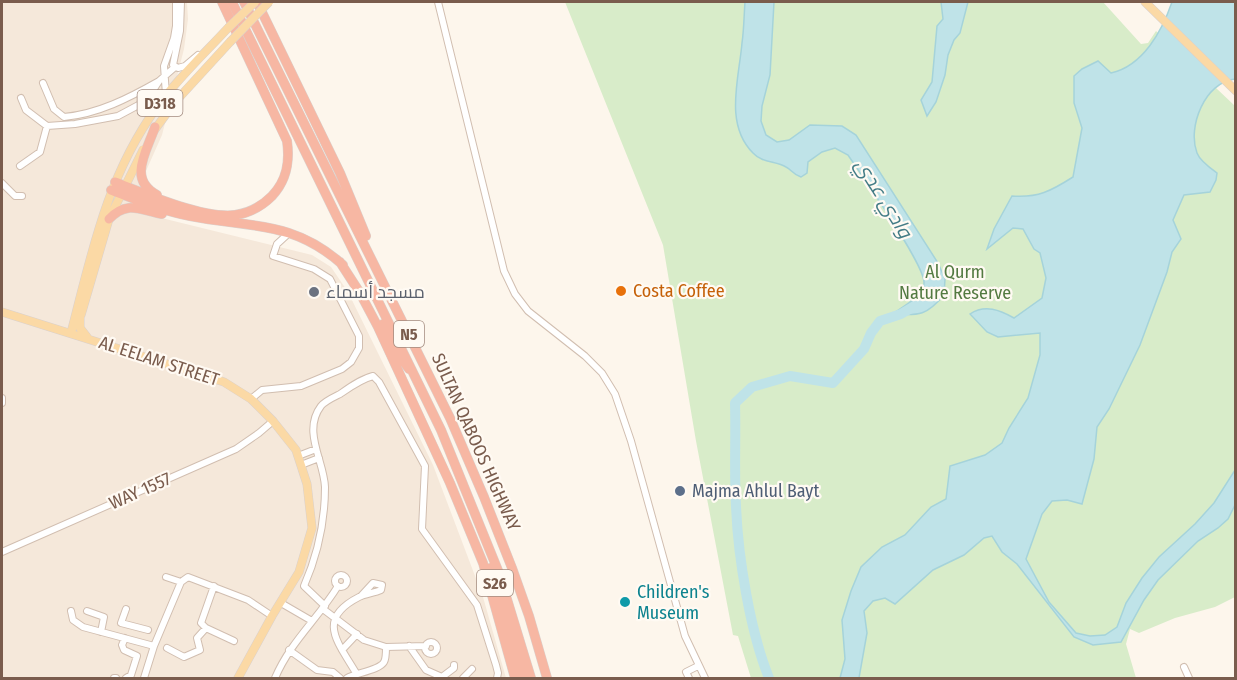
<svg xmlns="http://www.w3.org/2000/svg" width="1237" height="680" font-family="'Fira Sans Condensed',Cairo,sans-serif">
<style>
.residential{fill:#f5e8da}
.green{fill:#d8ecc9}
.water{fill:#bfe3e8;stroke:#a5d3da;stroke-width:1.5}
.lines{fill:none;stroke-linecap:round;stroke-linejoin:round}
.river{stroke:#bfe3e8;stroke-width:10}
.minor-casing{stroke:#d1beb0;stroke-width:8}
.major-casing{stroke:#dad1cd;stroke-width:9}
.highway-casing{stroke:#dad1cd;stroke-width:10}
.minor{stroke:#fff;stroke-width:6}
.major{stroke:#fbd9a5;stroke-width:8}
.highway{stroke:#f7b7a3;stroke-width:9}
.major-bridge-casing{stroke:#dad1cd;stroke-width:9;stroke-linecap:butt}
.major-bridge{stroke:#fbd9a5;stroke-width:8}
.food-dot{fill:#e8710a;stroke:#fffaf3;stroke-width:2}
.worship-dot{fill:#6b7280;stroke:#fffaf3;stroke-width:2}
.service-dot{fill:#5c6f8a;stroke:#fffaf3;stroke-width:2}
.culture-dot{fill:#0f9aa8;stroke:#fffaf3;stroke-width:2}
.labels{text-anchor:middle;stroke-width:4.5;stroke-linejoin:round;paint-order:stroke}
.shield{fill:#fffaf3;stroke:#a28b7f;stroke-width:1.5}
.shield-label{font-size:16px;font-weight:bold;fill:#7a5c4d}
.park-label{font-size:18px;fill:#537a41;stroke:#fffaf3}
.food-label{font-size:18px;fill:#c56008;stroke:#fffaf3;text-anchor:start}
.worship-label{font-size:18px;fill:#5b616d;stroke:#fffaf3;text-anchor:start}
.street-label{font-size:18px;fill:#7a5c4d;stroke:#fffaf3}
.service-label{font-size:18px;fill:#4e5e75;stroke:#fffaf3;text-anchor:start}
.culture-label{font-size:18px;fill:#0d838f;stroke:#fffaf3;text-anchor:start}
.water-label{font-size:20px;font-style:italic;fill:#437c86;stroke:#fffaf3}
</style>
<rect width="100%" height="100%" fill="#fdf6ec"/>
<!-- residential -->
<path class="residential" d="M2,2H187L188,19L184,49L162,135L146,171L133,211L312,255L331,267L348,292L433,465L483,597L506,678H2Z"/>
<!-- green -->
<path class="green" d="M565,2H1103L1141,44L1148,43L1156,31L1235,106V597L1215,607L1175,618L1139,633L1130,629L1126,644L1136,678H751L738,636L733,635L696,441L663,245Z"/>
<!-- water -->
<path class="water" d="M745,2H774L770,75L762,106L761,121L766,135L777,142L789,140L810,125L842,126L856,135L938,263L945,279L944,295C927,315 920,316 893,314C903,306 925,296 924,282C923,262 862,176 848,155L835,148L822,152L808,162L807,173L801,177C792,174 792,170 786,167C776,161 762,163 753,153C724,124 739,79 742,43C744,29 744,15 745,2Z
M941,2H968L960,33L954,40L948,55L945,75L936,102L927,116L921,100L932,82L937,26L943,19Z
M1172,2H1235V79C1205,82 1187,127 1197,153C1200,161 1210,168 1217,173L1216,180L1210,192L1184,195L1173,220L1181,239L1172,252L1167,272L1140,345L1109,409L1097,427L1094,459L1082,504L1067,500L1052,501L1042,514L1026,559L1049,602L1076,633L1090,636L1105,635L1117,627L1126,603L1142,578L1159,557L1195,524L1214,503L1235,470V505L1228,519L1218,528L1198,541L1158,580L1144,600L1121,642L1093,645L1074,637L1017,564L1002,552L992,536L984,538L964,555L933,570L895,604L885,598L873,601L864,611L867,633L859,678H840L845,659L842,620L851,591L861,567L882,547L905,535L931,507L946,499L950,466L985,455L1002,443L1009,428L1028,398L1040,355V333L998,337L987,332L970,314C985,304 1000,310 1014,318L1042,298L1046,278L1040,253L1034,249L1023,229L1013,228L987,249L994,229L1012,196C1038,198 1051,191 1073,177L1082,128L1074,103V76L1082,69L1098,61L1111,73C1143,66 1162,31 1172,2Z"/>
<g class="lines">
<!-- river -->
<path class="river" d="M769,678C750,631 738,557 736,506C734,472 736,437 735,403L752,387L790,376L833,383L864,349L871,333L880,321L901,314L913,307"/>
<defs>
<path id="minor" d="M181,2L180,31L173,65L178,68L185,66L198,55
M438,2L504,271L515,294L528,311L585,356L602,373L615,394L631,441L685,636L705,678
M43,83L54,109L64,117C98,114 129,98 159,81
M166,95L164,66L174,38L176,26V2
M21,98L26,110L47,126L75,124L118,116L146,101L159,81L175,67
M20,166L40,152L47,126
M2,183L15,196H22
M2,398V403
M251,399L262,390L301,386L342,369L351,362L359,348V336L330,279L314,269L273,256L277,244L289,233
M298,456L316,449
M301,465L319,458
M2,552L236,449L259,433L273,421
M335 581a6 6 0 1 1 12 0a6 6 0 1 1-12 0Z
M166,577L181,582
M214,586L201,623L206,628L234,641
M281,603L312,621
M325,606L304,586C318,554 325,521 325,487C324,461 302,431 321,406C325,401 334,397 340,394C350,387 361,379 373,376L379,382L425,466L422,529L477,605L496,665L498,673L497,678
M126,609L121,623L148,630
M323,609L364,640L386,647L426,646
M71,611L73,620L83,627L154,646
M87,611L104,617L101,632
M125,638L122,645L124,650L137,656L131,675L126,678
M425 648a6 6 0 1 1 12 0a6 6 0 1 1-12 0Z
M409,646L426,670L444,678
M167,648L184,657L200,650L197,638L206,628
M289,650L317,670L333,672L340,678
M342,650L357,634
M1184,667L1189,678
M356,673C337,641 316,619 359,597C365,594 374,593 381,590L382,585L373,583L361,596
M442,677L454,668V665
M114,678H116
M144,678L154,646L181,582L188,577L248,600L272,616
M275,678C291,641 317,620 338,586
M347,678C356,673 380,670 384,662C386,659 386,651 386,647
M463,678L472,669
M689,678L686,672L698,666"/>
<path id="major" d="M1145,2L1236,91
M153,132L175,102L230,42
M2,312L224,382L251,399L273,421L296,450L307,484L312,528L299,572L272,616L238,678
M81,315L109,219L143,150
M80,316V328L87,337
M71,333C92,252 107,176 157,107C178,78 204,54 228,28"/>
<path id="highway" d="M232,2L441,430L499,573L531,678
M244,2L450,418L484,497L512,568L529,616L547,678
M257,2L340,173L366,236
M155,127C147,151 127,179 157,195
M115,182C145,194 204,219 235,215C249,213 262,206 272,196C287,180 290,162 287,141L222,2
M111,190C137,200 163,211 190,216C251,228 293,220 343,265
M109,219C127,200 140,210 162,214
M340,262L360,293L378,327L450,483L483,563L515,678
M383,324L401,358L409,369
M490,568L523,678"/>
</defs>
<!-- minor casing -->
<use href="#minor" class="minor-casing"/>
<!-- major casing -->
<use href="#major" class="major-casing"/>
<!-- highway casing -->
<use href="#highway" class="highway-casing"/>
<!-- minor -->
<use href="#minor" class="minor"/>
<!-- major -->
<use href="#major" class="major"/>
<!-- highway -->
<use href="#highway" class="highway"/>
<defs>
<path id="major-bridge" d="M228,28L255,2
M230,42L269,2"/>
</defs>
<!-- major-bridge casing -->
<use href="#major-bridge" class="major-bridge-casing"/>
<!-- major-bridge -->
<use href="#major-bridge" class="major-bridge"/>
</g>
<!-- markers -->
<circle class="food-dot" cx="621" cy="291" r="6"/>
<circle class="worship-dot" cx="314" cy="292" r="6"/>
<circle class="service-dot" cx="680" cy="491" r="6"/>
<circle class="culture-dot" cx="625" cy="602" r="6"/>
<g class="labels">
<!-- shield labels -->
<g class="shield">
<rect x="137.5" y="90" width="45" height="26" rx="4.5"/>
<rect x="394" y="321" width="30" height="26" rx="4.5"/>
<rect x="477" y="570" width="36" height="26" rx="4.5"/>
</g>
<g class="shield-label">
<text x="160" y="109">D318</text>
<text x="409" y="340">N5</text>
<text x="495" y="589">S26</text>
</g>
<!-- park labels -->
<g class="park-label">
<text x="955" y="278">Al Qurm<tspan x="955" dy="21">Nature Reserve</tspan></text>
</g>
<!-- food labels -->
<g class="food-label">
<text x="633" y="297">Costa Coffee</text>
</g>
<!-- worship labels -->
<g class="worship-label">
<text x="326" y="298">مسجد أسماء</text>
</g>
<!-- street labels -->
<g class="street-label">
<text transform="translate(159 361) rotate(18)" y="6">AL EELAM STREET</text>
<text transform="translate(476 442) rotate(66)" y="6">SULTAN QABOOS HIGHWAY</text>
<text transform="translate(140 491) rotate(-24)" y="6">WAY 1557</text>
</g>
<!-- service labels -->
<g class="service-label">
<text x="692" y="497">Majma Ahlul Bayt</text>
</g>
<!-- culture labels -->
<g class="culture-label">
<text x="637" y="598">Children's<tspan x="637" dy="21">Museum</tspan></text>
</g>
<!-- water labels -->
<g class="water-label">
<text transform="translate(884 198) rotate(58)" y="7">وادي عدي</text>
</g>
</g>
<!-- border -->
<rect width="1237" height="680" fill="none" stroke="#7a5c4d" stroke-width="6"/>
</svg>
